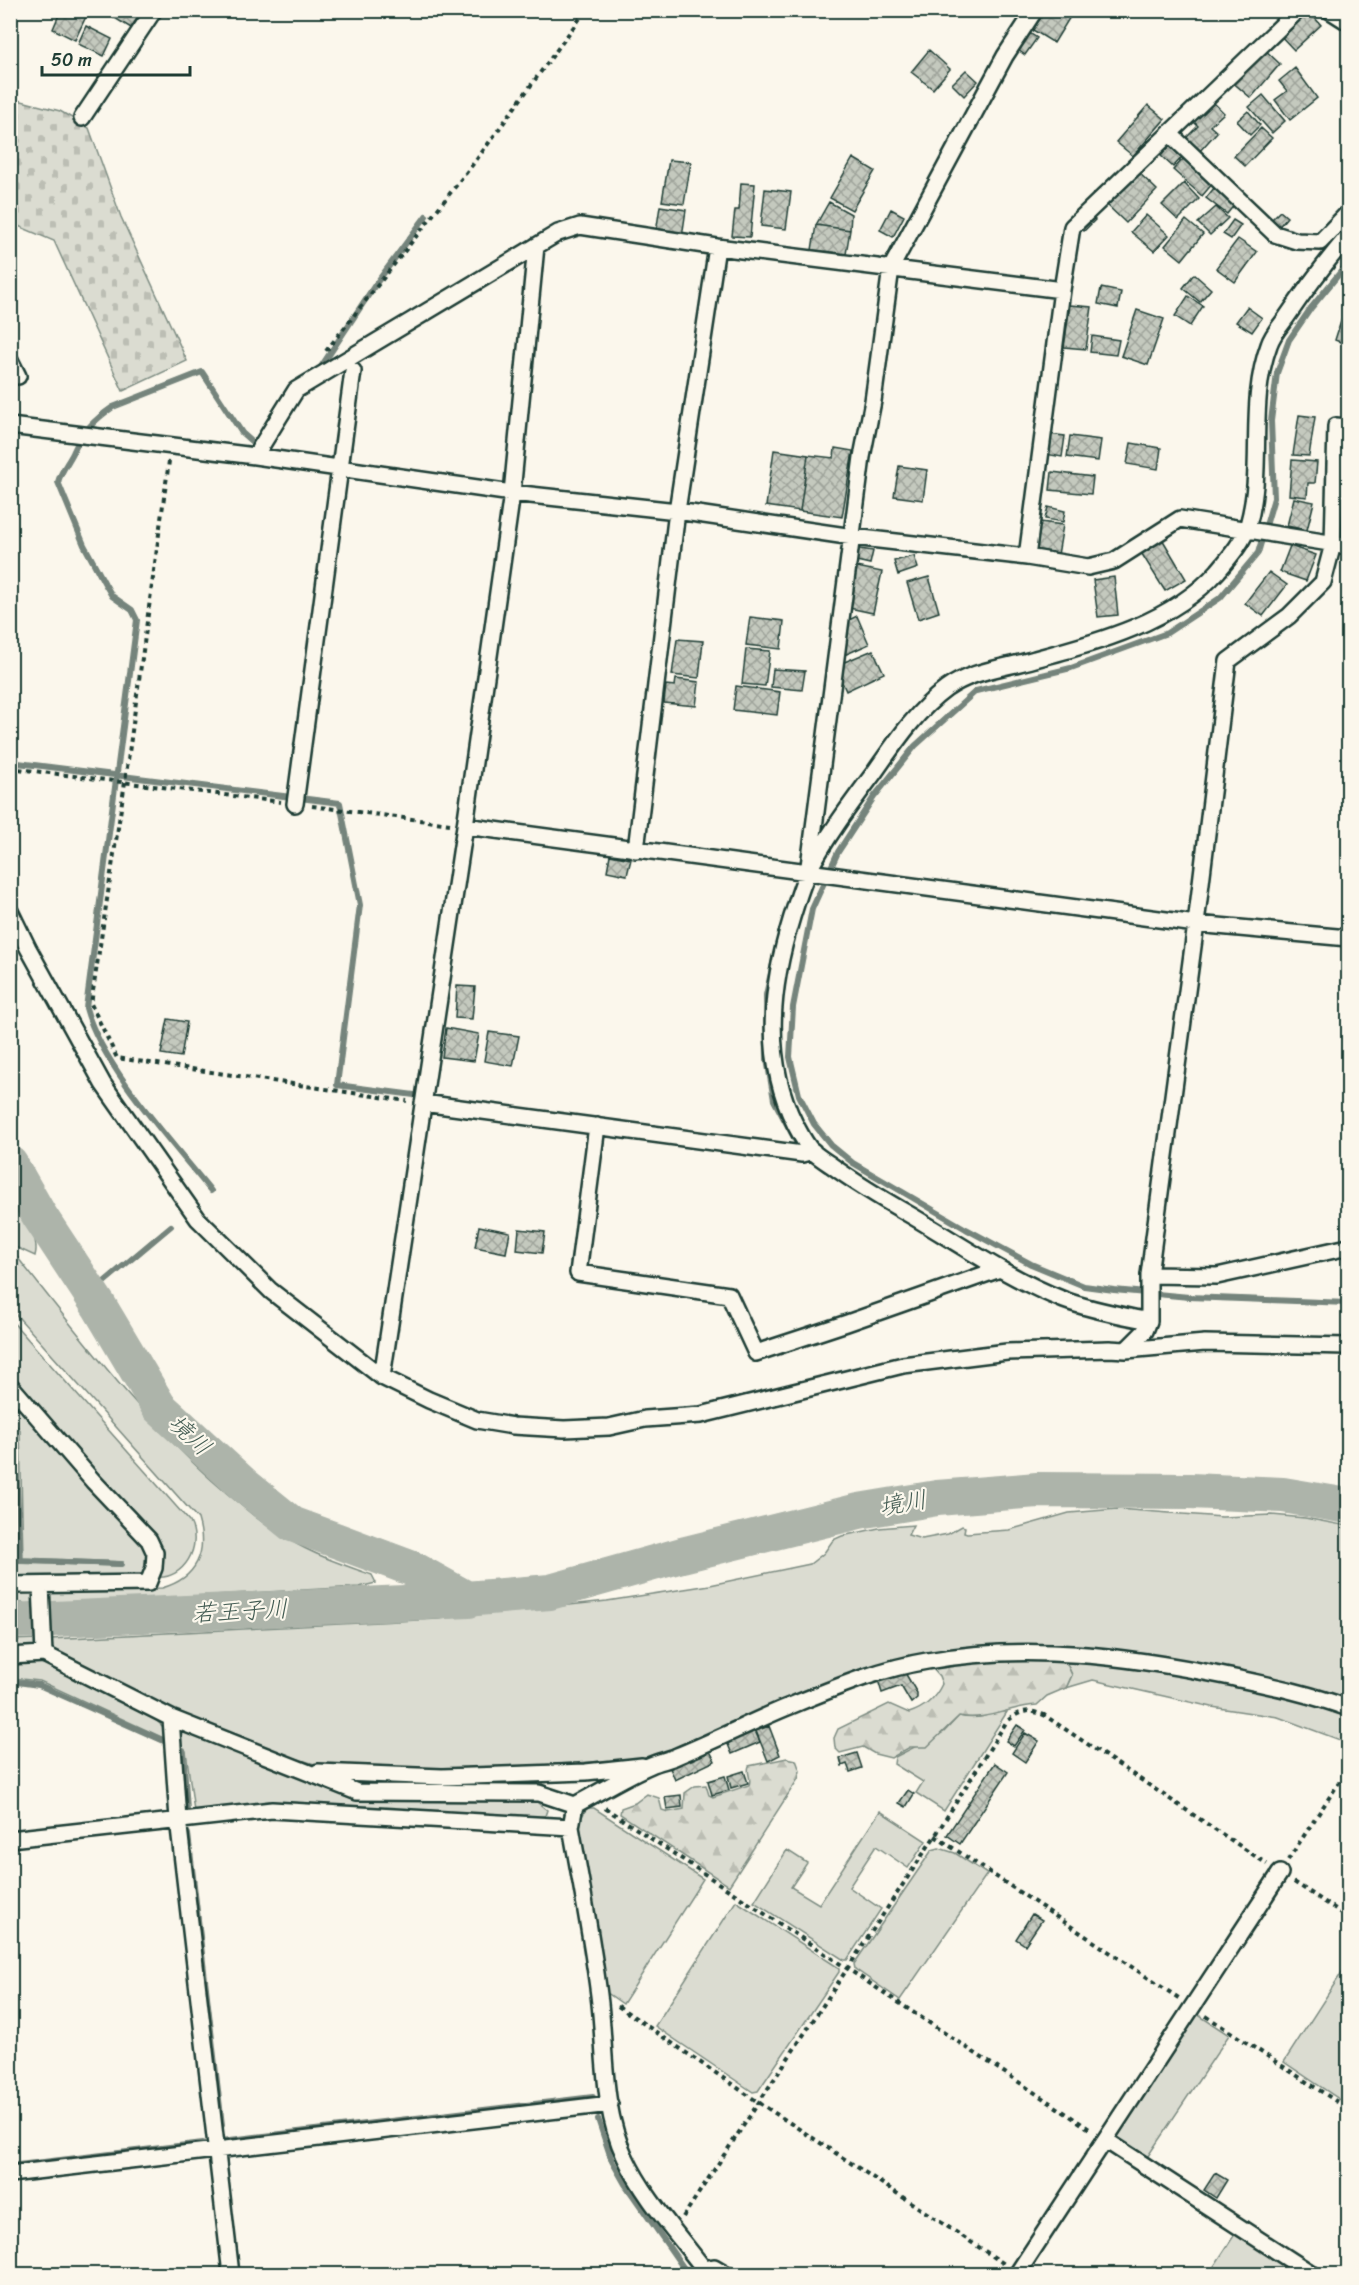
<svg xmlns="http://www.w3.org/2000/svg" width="1359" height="2285" font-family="Sriracha,'Klee One',sans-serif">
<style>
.green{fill:#dbdcd1;stroke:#7d8c82;stroke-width:1.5}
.forest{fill:url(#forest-firs);stroke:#7d8c82;stroke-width:1.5}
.cemetery{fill:url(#cemetery-stones);stroke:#7d8c82;stroke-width:1.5}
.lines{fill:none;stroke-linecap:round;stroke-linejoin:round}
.stream{stroke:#74847b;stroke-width:6}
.river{stroke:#adb4aa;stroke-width:36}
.building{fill:url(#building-cross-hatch);stroke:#1f3d34;stroke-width:1.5}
.minor-casing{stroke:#1f3d34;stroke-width:20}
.path{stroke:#1f3d34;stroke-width:4;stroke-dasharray:4.5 4.5;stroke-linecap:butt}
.minor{stroke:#fbf7ec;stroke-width:15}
.labels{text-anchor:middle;stroke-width:4.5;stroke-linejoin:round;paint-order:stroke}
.water-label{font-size:24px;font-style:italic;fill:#425b52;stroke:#fbf7ec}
</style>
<defs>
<pattern id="forest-firs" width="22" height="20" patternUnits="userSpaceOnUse" patternTransform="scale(1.5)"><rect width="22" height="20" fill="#dbdcd1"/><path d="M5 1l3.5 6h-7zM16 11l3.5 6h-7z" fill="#bcbeb4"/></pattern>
<pattern id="cemetery-stones" width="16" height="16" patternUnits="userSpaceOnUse" patternTransform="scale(1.5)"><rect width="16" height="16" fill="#dbdcd1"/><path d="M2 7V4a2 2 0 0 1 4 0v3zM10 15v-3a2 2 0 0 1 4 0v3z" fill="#bcbeb4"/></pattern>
<pattern id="building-cross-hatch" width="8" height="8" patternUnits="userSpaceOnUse" patternTransform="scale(1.5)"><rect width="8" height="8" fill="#c4c9be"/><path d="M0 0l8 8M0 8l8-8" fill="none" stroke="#9fa49b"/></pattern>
</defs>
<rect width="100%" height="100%" fill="#fbf7ec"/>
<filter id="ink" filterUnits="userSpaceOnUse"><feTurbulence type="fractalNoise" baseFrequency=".0167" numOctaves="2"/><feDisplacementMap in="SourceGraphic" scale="12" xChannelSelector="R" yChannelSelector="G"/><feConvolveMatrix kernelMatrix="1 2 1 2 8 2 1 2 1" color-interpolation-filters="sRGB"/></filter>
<g filter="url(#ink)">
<!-- green -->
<path class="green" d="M11,1194C20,1212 41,1236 35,1256L11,1245Z
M10,1248C77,1332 142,1420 223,1490C244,1508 265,1526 288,1539C314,1555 344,1565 372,1575L376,1583L359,1587L47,1604L48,1593L51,1590L162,1588C197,1578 208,1552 198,1519L11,1309Z
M10,1319L190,1522C203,1546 184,1580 156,1577C162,1558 164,1553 153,1534L11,1377Z
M10,1395L144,1543L149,1556L148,1569L139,1576L11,1578V1563L121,1566L123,1562L23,1558L20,1430L11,1419Z
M1117,1509L1222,1517L1272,1515L1305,1518L1348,1526V1698L1210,1668L1176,1658L1117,1651L1015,1647L938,1651L877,1666L654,1758L460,1770L321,1766L249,1744L137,1697L91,1674L52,1649L50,1639L438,1619L607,1601L710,1585L810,1564L824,1553L833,1540L842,1536L879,1528L913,1525L908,1535L922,1539L948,1534L962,1526L965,1527L964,1532L967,1533L1009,1530L1069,1513Z
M32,1590L35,1593V1605L11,1606V1591Z
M37,1639V1645L32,1647L11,1648L10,1640Z
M1050,1658L1116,1662L1277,1692L1348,1714V1743L1278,1717L1212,1707L1093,1680L1066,1688L1072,1675L1066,1662Z
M31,1661L49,1665L149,1715C158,1722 168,1728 168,1740L40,1681L11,1678L10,1662Z
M994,1712H1007L944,1811L916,1793L923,1782L894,1764L895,1757L944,1732L959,1716C972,1719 983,1718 994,1712Z
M182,1727L352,1797L534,1800L547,1810L545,1816L536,1817L271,1802L194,1811L186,1751L181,1747L179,1730Z
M587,1808H594L703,1879L623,2004L606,1992L579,1821Z
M880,1811L926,1841L908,1868L876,1846L849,1887L881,1909L847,1960H844L754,1902L787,1850L807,1863L791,1887L819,1904Z
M939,1848L955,1853L987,1874L900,2000L855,1969L854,1964L932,1850Z
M736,1901L839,1968V1972L758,2091L753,2092L655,2026Z
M1348,1963V2105L1284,2062Z
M1194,2014H1197L1229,2035L1146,2159L1117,2140V2135Z
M1237,2231L1302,2274H1209Z"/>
<!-- forest -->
<path class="forest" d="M1050,1658L1066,1662L1072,1675L1066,1688L1047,1696L1037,1705C1011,1706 985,1722 959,1716L927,1747H910L891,1758L875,1754L863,1747L840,1753L835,1748L834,1738L838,1729L889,1704L909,1713C925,1708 935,1699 942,1684L939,1676L932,1668L936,1663Z
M787,1758L796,1760L800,1771L798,1779L729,1886L620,1814L621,1808L635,1803L647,1794L659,1798L662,1810L668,1812L684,1809L685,1793L695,1786L706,1785L709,1795L713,1797L749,1785C752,1778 746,1773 749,1766Z"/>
<!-- cemetery -->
<path class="cemetery" d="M10,98L60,111L89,128L121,217L187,361L123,391L54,241L11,223Z"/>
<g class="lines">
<!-- stream -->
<path class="stream" d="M1348,263L1311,308L1289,340L1277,373L1271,421L1274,498L1258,553L1220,598L1167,633L1071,668L976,691L915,746L874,797L838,852L812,909L793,1007L790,1057L799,1095L814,1124L831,1145L853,1163L966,1229L1031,1264L1084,1286L1114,1290L1189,1297L1348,1303
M319,370L375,285L426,216
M10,762L340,803L360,905L337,1085L422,1096
M775,955L766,995L767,1059L774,1100L799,1147L792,1146
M211,1191C172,1142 102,1067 86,1008L137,620L132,610L112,596L105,584L84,545L58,482C61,471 68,463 73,453C82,432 94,420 113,407L202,372L242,433L259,448
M91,1293L171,1226
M10,1427L15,1433L20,1560
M10,1560L121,1564
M22,1605V1621
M10,1681L39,1685L164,1741
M183,1750L187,1810
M188,1834L222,2125
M598,2119L612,2161L625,2184L685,2270V2274
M222,2141L593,2097
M10,2166L203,2143"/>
<!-- river -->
<path class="river" d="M10,1164L39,1215L99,1306L159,1407L245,1486L292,1524L413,1569L469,1600
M10,1621L469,1600L465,1599L550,1592L682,1555L859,1511L937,1498L1037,1490L1190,1491L1283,1495L1348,1506"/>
</g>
<!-- building -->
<path class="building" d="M61,10H89L75,40L53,29Z
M117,10H140L142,11L131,28L113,17Z
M1039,10L1073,12L1054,43L1028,27Z
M1302,10H1308L1321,25L1294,50L1278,33Z
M86,26L112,39L104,56L78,44Z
M1025,30L1037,38L1025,55L1014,47Z
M1262,47L1280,64L1251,98L1231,81Z
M929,50L950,69L933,89L911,72Z
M1295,68L1317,98L1290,120L1275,100L1287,91L1279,81Z
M966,70L978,81L964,96L952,84Z
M1263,95L1285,121L1272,133L1249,107Z
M1212,101L1224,113L1210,126L1217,132L1199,152L1185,139L1198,126L1192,120Z
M1148,105L1165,119L1133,156L1116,142Z
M1248,111L1260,125L1250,135L1237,121Z
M1261,128L1272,138L1245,166L1234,156Z
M1172,144L1184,155L1173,167L1161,156Z
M1185,157L1213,183L1202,196L1173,170Z
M853,158L875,171L852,210L830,198Z
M669,160L691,162L684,204L662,201Z
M1136,170L1157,190L1126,223L1105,203Z
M741,183L755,184L750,237L732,236L735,210H739Z
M1184,183L1199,199L1178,220L1162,205Z
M1214,188L1235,204L1227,214L1206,198Z
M765,189L791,192L786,229L761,226Z
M829,202L851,214L850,230L816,225Z
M660,206L686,210L682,237L656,233Z
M1216,207L1228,218L1210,235L1198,223Z
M891,209L904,216L893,237L880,230Z
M1280,211L1287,217L1277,229L1269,222Z
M1090,214L1095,220L1084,231L1078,226Z
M1146,215L1169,235L1154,251L1131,232Z
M1186,220L1203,234L1182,260L1165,246Z
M1233,220L1241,225L1231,239L1223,234Z
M816,225L850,230L846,254L812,250Z
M1238,239L1257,252L1235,282L1216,268Z
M1194,274L1211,289L1200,302L1183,288Z
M1101,288L1121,292L1118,308L1098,304Z
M1188,296L1203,306L1190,326L1175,316Z
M1348,299V345L1335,340Z
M1070,305L1092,307L1086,349L1064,347Z
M1247,307L1262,318L1252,332L1236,322Z
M1137,310L1164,319L1148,365L1121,356Z
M1092,336L1119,340L1116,355L1090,352Z
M1299,415L1315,417L1309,456L1293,455Z
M1048,434L1065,436L1062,457L1045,454Z
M1070,436L1101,440L1098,461L1067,457Z
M1131,443L1161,448L1158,469L1127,464Z
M835,448L853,451L842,517L800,511L808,455L834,458Z
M774,450L808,455L800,511L766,506Z
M1292,460L1317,462L1315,483H1308L1307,497L1289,495Z
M899,466L927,470L923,500L894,496Z
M1052,472L1093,477L1091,494L1050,490Z
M1294,498L1314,502L1307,530L1287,526Z
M1048,507L1065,511L1063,522L1045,519Z
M1040,522L1063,525L1058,555L1035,552Z
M1161,537L1186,579L1165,591L1140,551Z
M1290,546L1316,555L1306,581L1280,572Z
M854,548L873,551L870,564L852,560Z
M914,556L918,568L898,575L894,561Z
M857,567L882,572L873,613L849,608Z
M1269,572L1287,585L1263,616L1245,603Z
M929,577L939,612L918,619L907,583Z
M1114,577L1118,615L1098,617L1093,580Z
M857,616L869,644L840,657L845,622Z
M750,617L784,621L781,649L746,645Z
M677,639L703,641L699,678L672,675Z
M746,649L770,651L765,686L742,684Z
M873,650L884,673L846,691L835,666Z
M773,669L805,671L802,690L771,687Z
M676,679L699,682L696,706L664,703L666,685L675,686Z
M736,686L780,692L777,715L733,710Z
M610,855L631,859L627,875L607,871Z
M457,986L475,987L472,1019L455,1018Z
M168,1019L187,1022L181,1057L161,1054Z
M446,1028L479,1034L474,1061L442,1057Z
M489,1032L519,1036L513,1066L484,1061Z
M479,1226L510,1232L506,1253L475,1247Z
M519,1229L545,1232L542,1253L517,1250Z
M904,1671L917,1693V1698L911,1703L901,1686L882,1693L878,1680Z
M1017,1725L1025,1730L1014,1746L1006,1741Z
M769,1726L780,1755L768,1761L756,1731Z
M755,1731L760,1742L732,1754L727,1742Z
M1025,1733L1039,1741L1025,1762L1012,1753Z
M709,1749L715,1761L675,1780L670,1768Z
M857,1753L862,1768L850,1772L847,1764L842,1766L840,1758Z
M995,1763L1008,1772L960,1844L947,1835Z
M744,1771L748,1783L731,1788L728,1776Z
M725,1776L729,1790L712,1795L708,1781Z
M908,1790L914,1794L906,1807L899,1803Z
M681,1795L682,1807L667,1809L665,1797Z
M1032,1914L1042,1920L1025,1945L1016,1939Z
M1215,2173L1227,2180L1216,2198L1204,2190Z"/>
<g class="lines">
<defs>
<path id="minor" d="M1329,10L1348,22
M82,118L154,10
M1169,133L1275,234L1297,241L1320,242L1348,213
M10,360L18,376
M10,426L255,456L512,493L677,511L853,537L1027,557L1088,567L1114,561L1180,519L1348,546
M255,456L296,390L558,233L580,226L717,247L1062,290
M1027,557L1062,290L1072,227L1298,10
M295,804L353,371
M465,826L1196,924L1348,938
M636,850L677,511L717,247
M809,866L862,457L873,401L891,268L1005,56L1035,10
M10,911L28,948L103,1084L198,1219L271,1291L382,1377L429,1400L477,1420L513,1426L564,1429L609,1427L645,1419L701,1415L903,1365L1007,1352L1109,1349L1126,1350L1145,1331L1149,1321V1275L1196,924L1228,661L1289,616L1323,582L1333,544L1336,426L1348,427
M423,1103L802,1154L813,1151
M597,1126L578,1273L729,1295L756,1353L847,1323L1000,1269
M1149,1275L1217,1276L1348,1247
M1149,1321C1120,1315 1091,1310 1064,1300C1010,1279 961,1245 912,1216C884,1200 857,1184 831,1165C825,1161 817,1156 812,1151C805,1144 800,1133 795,1124C762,1058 771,985 792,917C797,902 801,886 808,872C826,837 851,804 874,773C895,743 916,711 946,689C972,670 1005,668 1035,659C1099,642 1173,622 1218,571C1229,558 1244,541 1248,525C1265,467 1247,405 1269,345C1272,335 1280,326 1286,318C1305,290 1326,262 1348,236
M1126,1350L1205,1343L1348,1346
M382,1377L465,826L512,493L536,246
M10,1385L93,1481L149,1540L155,1553L154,1568L148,1583L10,1585
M41,1585L44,1654L171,1718L178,1819L231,2274
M10,1656L44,1654
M171,1718L357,1792L539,1793L575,1805C600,1792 625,1776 651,1765C660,1761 669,1760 677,1756C714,1741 749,1723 785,1708C832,1689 878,1669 927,1661C1027,1643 1127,1656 1225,1676C1267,1685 1308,1693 1348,1708
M318,1772L442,1777L586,1772L642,1766
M575,1805L571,1827C581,1883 592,1939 599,1995C606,2048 601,2107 625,2157C644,2198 677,2233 704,2269
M10,1839L272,1810L571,1827
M1107,2141L1312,2274
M10,2174L610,2104
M699,2274L704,2269L714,2267L726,2274
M1017,2274L1280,1873"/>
</defs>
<!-- minor casing -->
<use href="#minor" class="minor-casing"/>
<!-- path -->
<path class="path" d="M326,351L477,159L586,10
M169,461L125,782L91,1004L117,1058L407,1101
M10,768L281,802
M312,806L450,824
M605,1808L1091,2130
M935,1836L1180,1999
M1288,1860L1348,1769
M1294,1882L1348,1917
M618,2006L758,2102L1006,2265
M1206,2016L1348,2109
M683,2217L935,1836L1007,1721C1022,1710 1027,1709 1044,1715L1267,1864"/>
<!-- minor -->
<use href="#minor" class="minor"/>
</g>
</g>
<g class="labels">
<!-- water labels -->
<g class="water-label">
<text transform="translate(190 1435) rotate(43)" y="8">境川</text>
<text transform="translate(903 1503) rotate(-10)" y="8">境川</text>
<text transform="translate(240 1611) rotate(-3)" y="8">若王子川</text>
</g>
</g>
<!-- margin -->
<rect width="1359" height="2285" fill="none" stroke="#fbf7ec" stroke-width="36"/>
<rect x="18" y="18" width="1323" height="2249" fill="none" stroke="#1f3d34" stroke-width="2" filter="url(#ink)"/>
<!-- scale -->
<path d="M42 66v9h148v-9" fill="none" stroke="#1f3d34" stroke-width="3"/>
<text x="51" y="66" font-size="18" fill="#1f3d34" stroke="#fbf7ec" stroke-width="4.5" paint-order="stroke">50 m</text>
</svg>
